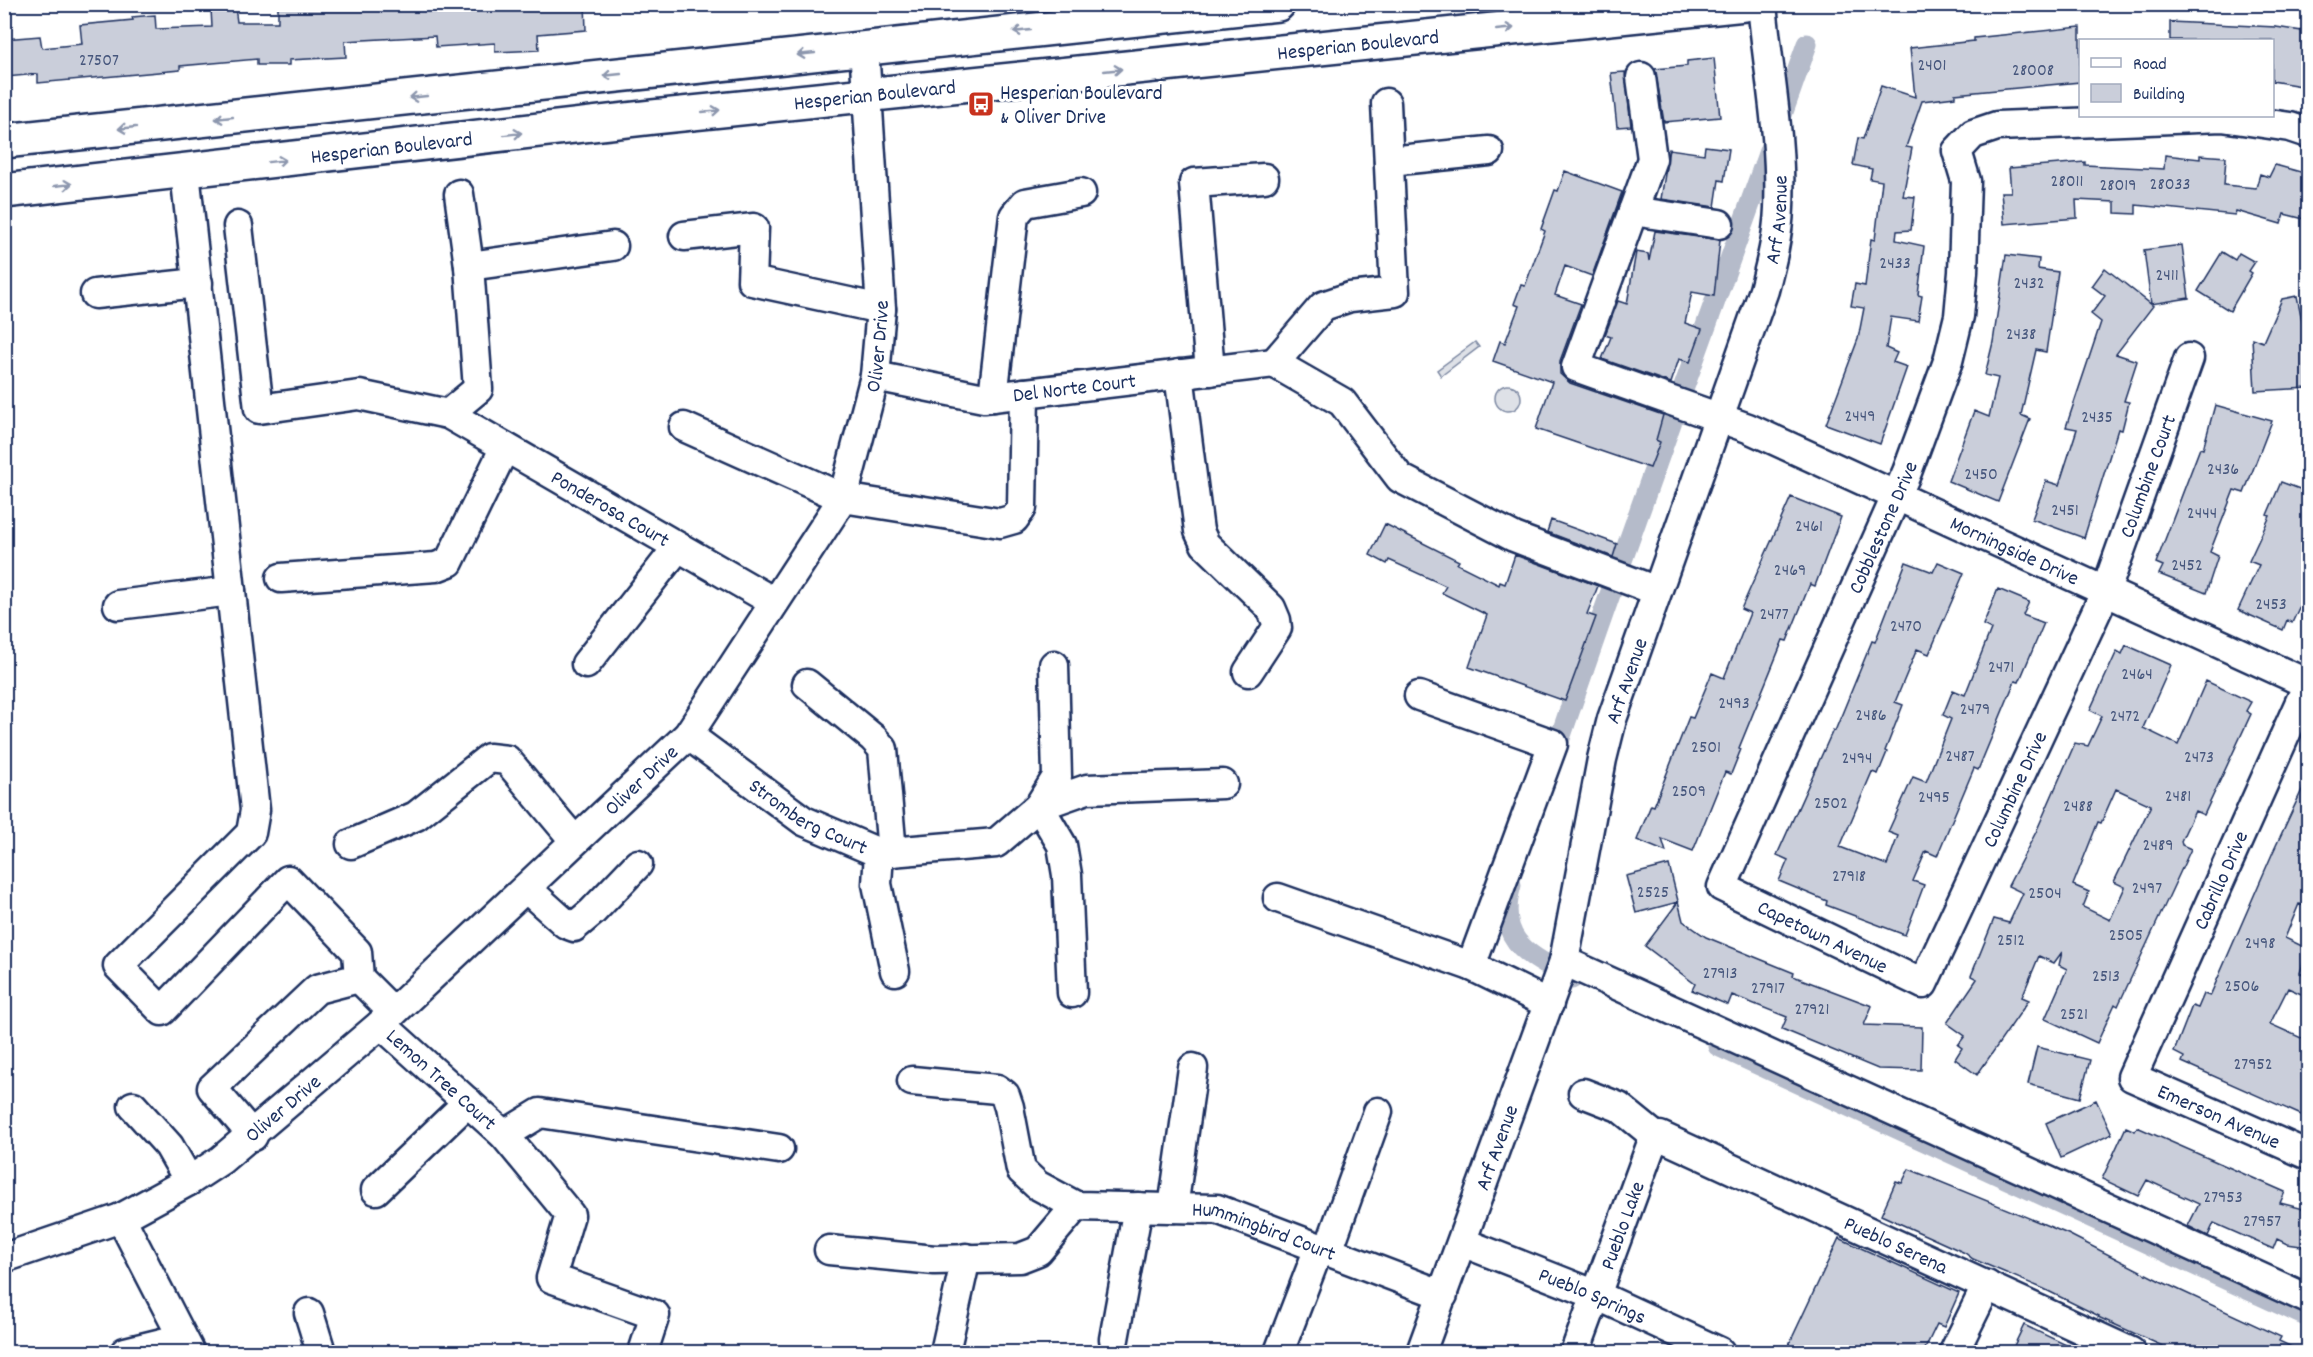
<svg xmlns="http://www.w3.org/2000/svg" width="2313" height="1357" font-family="Dekko,sans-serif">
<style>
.green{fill:#dee1e7;stroke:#7c88a2;stroke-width:1.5}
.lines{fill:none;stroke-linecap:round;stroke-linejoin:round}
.canal{stroke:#b5bbca;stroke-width:21}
.building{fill:#caceda;stroke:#1b2f5e;stroke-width:1.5;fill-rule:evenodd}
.minor-casing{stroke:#1b2f5e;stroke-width:33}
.major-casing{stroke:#1b2f5e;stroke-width:38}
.minor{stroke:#fff;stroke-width:28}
.major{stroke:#fff;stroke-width:33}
.oneway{stroke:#8d97ae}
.labels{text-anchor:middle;stroke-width:6;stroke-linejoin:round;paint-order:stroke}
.number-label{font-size:18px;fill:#47577d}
.street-label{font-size:21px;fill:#1b2f5e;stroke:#fff}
.poi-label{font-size:21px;fill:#1b2f5e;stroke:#fff;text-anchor:start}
</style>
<rect width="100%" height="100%" fill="#fff"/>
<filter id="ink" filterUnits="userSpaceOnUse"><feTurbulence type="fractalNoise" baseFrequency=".0167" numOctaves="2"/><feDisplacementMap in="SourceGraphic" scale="12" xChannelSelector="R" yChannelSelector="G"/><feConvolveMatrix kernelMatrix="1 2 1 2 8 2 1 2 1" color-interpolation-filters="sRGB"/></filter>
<g filter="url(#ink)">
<!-- green -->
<path class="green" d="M1475,342L1479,347L1441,376L1437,370Z
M1495 398a13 13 0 1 1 26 0a13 13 0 1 1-26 0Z"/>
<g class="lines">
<!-- canal -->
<path class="canal" d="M1553,759C1634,519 1723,283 1807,44
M1511,885C1495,942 1529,955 1572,979
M1718,1046L2308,1317"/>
</g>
<!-- building -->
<path class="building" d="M278,4H352V7L386,4H411V7L585,4L586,30L538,34L539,50L495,52V43L436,47L435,36L345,41L346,57L289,60V65H257V59L180,66V70L38,83V74L6,77L4,39L40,36L42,48L82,44L80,25L133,20L132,17L155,15L156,29L212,27L211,9L235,7L237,22H278Z
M2170,22L2276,27L2308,32V87L2272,81V40H2170Z
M2080,27V82L1955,94V97L1922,101L1906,147L1912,148L1903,196L1915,197L1911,230L1897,231L1896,240L1924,246L1918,295L1922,296L1918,321L1891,317L1886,348L1897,353L1893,362L1907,367L1880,444L1826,424L1858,339L1864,308L1851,306L1855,284L1865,286L1871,239L1875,240L1882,181L1870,179L1872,169L1853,165L1858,138L1863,139L1881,86L1915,97L1910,48L1974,41V38Z
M1714,58L1720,117L1664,122L1655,69L1687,66V61Z
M1625,72L1631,126L1617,127L1611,73Z
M1705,146L1729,149L1724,181L1719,180L1715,207L1661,199L1669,149L1704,154Z
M2165,155L2200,159V155L2226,157L2224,185L2256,188L2260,174L2269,177L2275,165L2308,174V220L2284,214L2281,224L2236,211L2235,215L2136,205V214L2115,213V202L2076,200L2077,218L2004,224L2001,192H2011L2009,168L2085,162V165L2164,169Z
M1565,171L1622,192L1592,276L1565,266L1555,295L1581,304L1560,361V374L1570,383L1663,415L1656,440L1660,442L1650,468L1536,429L1552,382L1493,361L1500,341L1505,343L1519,306L1514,304L1521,285L1525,286L1545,231L1541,229L1555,190L1558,191Z
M1655,231L1720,240L1714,296L1692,292L1685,323L1702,329L1690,362L1679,359L1671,383L1602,359L1611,337L1605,335L1618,301L1627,304L1636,252L1648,254L1649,261Z
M2182,245L2189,298L2151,304L2144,250Z
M2222,252L2235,260L2239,253L2255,262L2249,271L2252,273L2230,311L2198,291Z
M2006,255L2039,259L2038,269L2058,272L2046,352L2036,350L2021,415L2030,419L1998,502L1948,481L1974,411L1989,417L1998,378L1985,375L1993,342Z
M2105,268L2153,306L2116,354L2137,361L2124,401L2129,402L2122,430L2118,429L2084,538L2032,519L2046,481L2059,485L2077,429L2066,427L2101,322L2091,314L2105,296L2092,286Z
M2297,296L2308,350V388L2255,391L2252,338L2263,342L2282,299Z
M2215,405L2272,421L2244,493L2234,490L2210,552L2218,556L2206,593L2159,574L2163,566L2156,563L2200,448L2203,449Z
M2281,482L2308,492V588L2292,623L2287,620L2283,630L2238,610L2259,565L2249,561L2270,516L2267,515Z
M1791,497L1841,517L1815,586L1810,584L1787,641L1783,640L1739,748L1741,749L1731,774L1725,772L1693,851L1662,839L1666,852L1637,840L1651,805L1654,806L1689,717L1693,718L1712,673L1724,678L1750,613L1741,609Z
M1551,520L1617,544L1613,557L1547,532Z
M1385,524L1459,561L1457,564L1499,585L1500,582L1505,584L1515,555L1598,586L1587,614L1596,617L1565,701L1469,667L1487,615L1442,593L1446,586L1389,560L1387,564L1370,555Z
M1906,562L1933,572L1938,562L1964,573L1929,654L1917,649L1895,702L1903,705L1885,751L1887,752L1878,774L1872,772L1840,847L1887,865L1898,836L1888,832L1913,777L1926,782L1951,719L1943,715L1953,690L1965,695L1991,629L1983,625L1998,589L2029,602L2023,615L2044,623L2019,682L2015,681L1978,770L1974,768L1937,856L1926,851L1913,881L1924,885L1905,935L1826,905L1827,901L1779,881L1788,860L1777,855L1833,730L1835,731L1872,641L1875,642Z
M2126,645L2171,665L2143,728L2178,745L2206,681L2251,702L2246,711L2251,714L2204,815L2195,811L2181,841L2182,845L2191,849L2118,1006L2115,1004L2097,1043L2045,1019L2067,969L2059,965L2062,952L2054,963L2039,956L2022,997L2029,1000L1977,1075L1955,1059L1962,1048L1958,1045L1965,1036L1947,1023L1977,979L1971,976L1994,919L2009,923L2023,893L2008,886L2036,832L2075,743L2088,746L2102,716L2090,710L2117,651L2122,654ZM2116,789L2151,805L2114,882L2125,887L2110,920L2083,907L2089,892L2073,885L2098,822L2101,823Z
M2308,777V908L2299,904L2285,938L2308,949L2300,973L2308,976V997L2288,988L2270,1024L2308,1041V1118L2182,1062L2184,1057L2174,1052L2192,1006L2198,1008L2204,994L2210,996L2273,852Z
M1669,865L1683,921L1706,937L1794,973L1793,976L1872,1006L1864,1025L1922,1027L1921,1070L1878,1069L1782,1029L1787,1017L1732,995L1728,1005L1692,990L1695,984L1645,946L1678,902L1636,913L1626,876Z
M2037,1047L2090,1060L2080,1098L2028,1084Z
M2096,1100L2112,1134L2061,1158L2046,1123Z
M2126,1127L2135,1131L2137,1127L2285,1192L2280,1203L2308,1210V1247L2287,1244L2277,1239L2273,1249L2214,1223L2208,1236L2188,1226L2199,1204L2147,1180L2138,1196L2102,1179Z
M1909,1169L2068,1234L2160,1281L2281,1337L2279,1341L2304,1353H2178L2098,1317L2099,1316L2044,1289L1973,1259L1965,1253L1881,1215L1896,1181L1902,1183Z
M1839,1238L1959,1293L1944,1327L1937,1324L1923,1353H1785Z
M2024,1325L2083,1353H2024L2013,1348Z"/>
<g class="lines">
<defs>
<g id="minor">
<path id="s1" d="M1641,77L1652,159L1576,367L1748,428L2308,684"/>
<path d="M1389,161L1489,151"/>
<path d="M185,172L255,810L251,833L118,966L162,1011L288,880L357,952L359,978L393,1012"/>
<path d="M1633,211L1719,224"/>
<path id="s2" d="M238,226L259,409L359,395L448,414L774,602"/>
<path d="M684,236L754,228L752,281L881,309"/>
<path d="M469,266L613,246"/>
<path d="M95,294L198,283"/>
<path id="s3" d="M2189,358L2105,593L1923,984L1722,887L1907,472L1948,361L1959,316L1963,272L1966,181L1957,151L1973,134L1997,126L2222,117L2290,127L2308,133"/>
<path d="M1274,363L1342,402L1400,478L1514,537L1657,591"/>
<path d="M1274,363L1323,306L1350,297L1395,292L1386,103"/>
<path d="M1210,371L1194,183L1264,178"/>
<path d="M1179,374L1199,531L1205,544L1271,608L1276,620L1277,628L1248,672"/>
<path id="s4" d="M875,376L984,398L1274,363"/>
<path d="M993,397L1014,216L1025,203L1081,193"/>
<path d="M448,414L478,389L469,266L459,194"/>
<path d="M684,427L843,498L1000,523L1014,519L1022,508L1024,393"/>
<path d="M281,578L436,567L449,562L505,447"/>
<path d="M118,605L231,591"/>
<path d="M586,664L678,547"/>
<path d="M807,684L873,738L883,749L892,852"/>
<path id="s5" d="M2308,684L2132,1077L2308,1155"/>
<path d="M1419,696L1553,744L1471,966"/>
<path id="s6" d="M688,735L804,821L879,853L996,843L1039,806L1057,777L1054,665"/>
<path d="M1039,806L1062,845L1067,875L1072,993"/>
<path d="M1039,806L1087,789L1223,784"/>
<path d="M351,844L416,816L489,758L507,760L574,840"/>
<path d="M879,853L877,884L895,971"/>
<path d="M526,888L566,924L574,927L592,912L638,864"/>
<path d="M1278,898L1471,966L1549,1004"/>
<path d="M1564,961L2308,1299"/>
<path id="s7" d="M381,1024L504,1135L570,1215L551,1278L655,1315L643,1352"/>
<path id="s8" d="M912,1081L997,1089L1005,1095L1009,1107L1021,1170L1037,1185L1076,1206L1217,1209L1443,1295"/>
<path d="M1583,1093L1619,1107L1656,1137"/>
<path d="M133,1106L169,1146L189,1181"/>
<path d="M504,1135L540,1113L779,1149"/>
<path d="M253,1136L212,1088L317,989L359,978"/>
<path d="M376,1190L468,1102"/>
<path d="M1173,1208L1193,1068"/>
<path d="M121,1218L190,1352"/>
<path id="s9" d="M1462,1242L1594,1294L1720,1352"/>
<path d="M829,1250L935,1260L1020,1258L1038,1251L1076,1206"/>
<path d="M1328,1251L1378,1112"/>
<path id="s10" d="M4,1258L121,1218L189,1181L221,1160L381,1024L688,735L843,498L875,376L881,309L864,48"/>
<path d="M309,1313L321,1352"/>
<path d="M1114,1339L1138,1207"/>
<path d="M125,1352L182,1338"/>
<path d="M945,1352L966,1258"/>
<path d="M1279,1352L1319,1248"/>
<path id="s11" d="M1421,1352L1564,961L1602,759L1612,719L1764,290C1771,263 1778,236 1779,208C1782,140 1768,71 1762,4"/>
<path id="s12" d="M1575,1352L1650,1148L1656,1137L1660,1136L2131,1352"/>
<path d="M1954,1352L1987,1285"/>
</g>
<g id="major">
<path d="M4,141L1278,4"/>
<path id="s13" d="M4,191L653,117L1745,4"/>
</g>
</defs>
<!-- minor casing -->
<use href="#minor" class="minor-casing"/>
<!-- major casing -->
<use href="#major" class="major-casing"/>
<!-- minor -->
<use href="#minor" class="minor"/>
<!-- major -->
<use href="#major" class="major"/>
</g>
<!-- one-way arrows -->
<defs><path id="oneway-shaft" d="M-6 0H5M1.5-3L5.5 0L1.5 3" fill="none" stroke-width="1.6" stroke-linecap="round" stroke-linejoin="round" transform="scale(1.5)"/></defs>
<g class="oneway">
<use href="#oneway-shaft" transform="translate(1505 29) rotate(-6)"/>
<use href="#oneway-shaft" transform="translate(1022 31) rotate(174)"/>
<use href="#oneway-shaft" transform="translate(806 54) rotate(174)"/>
<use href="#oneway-shaft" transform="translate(1113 70) rotate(-6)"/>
<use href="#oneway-shaft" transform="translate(612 75) rotate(174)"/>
<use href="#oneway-shaft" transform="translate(418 97) rotate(174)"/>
<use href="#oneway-shaft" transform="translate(711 111) rotate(-6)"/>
<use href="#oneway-shaft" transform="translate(224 118) rotate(174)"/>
<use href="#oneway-shaft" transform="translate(127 128) rotate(174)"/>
<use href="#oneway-shaft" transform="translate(513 134) rotate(-7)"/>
<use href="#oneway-shaft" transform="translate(277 161) rotate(-7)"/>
<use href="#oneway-shaft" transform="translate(63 185) rotate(-6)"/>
</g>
</g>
<!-- icons -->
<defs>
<symbol id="bus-square" viewBox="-11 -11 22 22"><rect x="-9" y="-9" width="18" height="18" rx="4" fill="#c8321e" stroke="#fff"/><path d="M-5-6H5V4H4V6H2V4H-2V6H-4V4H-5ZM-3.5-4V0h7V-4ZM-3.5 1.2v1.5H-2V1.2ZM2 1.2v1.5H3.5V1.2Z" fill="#fff"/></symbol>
</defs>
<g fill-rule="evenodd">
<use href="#bus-square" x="966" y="89" width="30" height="30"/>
</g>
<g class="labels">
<!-- number labels -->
<g class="number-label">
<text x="99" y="65">27507</text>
<text x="1932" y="70">2401</text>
<text x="2033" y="75">28008</text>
<text x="2067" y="186">28011</text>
<text x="2170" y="189">28033</text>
<text x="2118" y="190">28019</text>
<text x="1895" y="268">2433</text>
<text x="2167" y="280">2411</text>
<text x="2029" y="288">2432</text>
<text x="2021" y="339">2438</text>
<text x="1860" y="421">2449</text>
<text x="2097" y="422">2435</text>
<text x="2223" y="474">2436</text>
<text x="1981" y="479">2450</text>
<text x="2065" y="515">2451</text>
<text x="2202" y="518">2444</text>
<text x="1809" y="531">2461</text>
<text x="2187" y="570">2452</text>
<text x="1790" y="575">2469</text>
<text x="2271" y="609">2453</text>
<text x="1774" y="619">2477</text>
<text x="1906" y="631">2470</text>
<text x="2001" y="672">2471</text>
<text x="2137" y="679">2464</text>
<text x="1734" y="708">2493</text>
<text x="1975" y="714">2479</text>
<text x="1871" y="720">2486</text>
<text x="2125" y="721">2472</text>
<text x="1706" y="752">2501</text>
<text x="1960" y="761">2487</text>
<text x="2199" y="762">2473</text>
<text x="1857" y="763">2494</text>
<text x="1689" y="796">2509</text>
<text x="2178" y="801">2481</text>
<text x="1934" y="802">2495</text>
<text x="1831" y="808">2502</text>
<text x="2078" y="811">2488</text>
<text x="2158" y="850">2489</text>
<text x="1849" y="881">27918</text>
<text x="2147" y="893">2497</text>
<text x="1653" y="897">2525</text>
<text x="2045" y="898">2504</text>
<text x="2126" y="940">2505</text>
<text x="2011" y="945">2512</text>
<text x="2260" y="948">2498</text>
<text x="1720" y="978">27913</text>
<text x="2106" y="981">2513</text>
<text x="2242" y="991">2506</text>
<text x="1768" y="993">27917</text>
<text x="1812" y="1014">27921</text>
<text x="2074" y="1019">2521</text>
<text x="2253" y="1069">27952</text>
<text x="2223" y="1202">27953</text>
<text x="2262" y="1226">27957</text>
</g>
<!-- street labels -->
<g class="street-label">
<text dy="7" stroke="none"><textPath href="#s13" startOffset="1362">Hesperian Boulevard</textPath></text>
<text dy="7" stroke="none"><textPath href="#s13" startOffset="876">Hesperian Boulevard</textPath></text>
<text dy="7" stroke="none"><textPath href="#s13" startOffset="390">Hesperian Boulevard</textPath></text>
<text dy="7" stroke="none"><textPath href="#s11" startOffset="1190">Arf Avenue</textPath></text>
<text dy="7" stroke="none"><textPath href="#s10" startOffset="1310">Oliver Drive</textPath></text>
<text dy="7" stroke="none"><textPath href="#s4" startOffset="202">Del Norte Court</textPath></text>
<text transform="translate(2147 476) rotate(-70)" y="7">Columbine Court</text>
<text dy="7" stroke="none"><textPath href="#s2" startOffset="564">Ponderosa Court</textPath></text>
<text dy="7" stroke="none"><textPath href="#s3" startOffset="1298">Cobblestone Drive</textPath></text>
<text dy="7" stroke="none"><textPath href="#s1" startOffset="780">Morningside Drive</textPath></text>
<text dy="7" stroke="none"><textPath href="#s11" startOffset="704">Arf Avenue</textPath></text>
<text dy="7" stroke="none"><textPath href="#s10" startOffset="806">Oliver Drive</textPath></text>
<text transform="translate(2014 789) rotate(-65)" y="7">Columbine Drive</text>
<text dy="7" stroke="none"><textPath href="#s6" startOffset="146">Stromberg Court</textPath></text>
<text transform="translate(2220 880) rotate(-66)" y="7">Cabrillo Drive</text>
<text transform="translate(1823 936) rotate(26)" y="7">Capetown Avenue</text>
<text dy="7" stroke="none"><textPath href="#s7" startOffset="82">Lemon Tree Court</textPath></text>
<text dy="7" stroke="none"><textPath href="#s10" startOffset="320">Oliver Drive</textPath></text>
<text dy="7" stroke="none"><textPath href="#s5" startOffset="526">Emerson Avenue</textPath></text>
<text dy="7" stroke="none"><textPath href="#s11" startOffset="218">Arf Avenue</textPath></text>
<text dy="7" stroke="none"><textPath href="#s12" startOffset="135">Pueblo Lake</textPath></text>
<text dy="7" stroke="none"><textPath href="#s8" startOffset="430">Hummingbird Court</textPath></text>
<text dy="7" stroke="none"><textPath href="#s12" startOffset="494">Pueblo Serena</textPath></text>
<text dy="7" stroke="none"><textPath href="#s9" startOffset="141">Pueblo Springs</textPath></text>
</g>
<!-- poi labels -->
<g class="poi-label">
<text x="1000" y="99">Hesperian Boulevard<tspan x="1000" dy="24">&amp; Oliver Drive</tspan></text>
</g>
</g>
<!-- margin -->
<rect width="2313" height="1357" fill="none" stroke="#fff" stroke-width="24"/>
<rect x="12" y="12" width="2289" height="1333" fill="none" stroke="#1b2f5e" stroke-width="2" filter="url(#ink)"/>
<!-- legend -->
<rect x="2079" y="39" width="195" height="78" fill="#ffffff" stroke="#a4acbf" stroke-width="1.5"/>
<rect x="2091" y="58" width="30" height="9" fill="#ffffff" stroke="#a4acbf" stroke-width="1.5"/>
<text x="2133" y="69" font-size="18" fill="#1b2f5e">Road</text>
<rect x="2091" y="84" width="30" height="18" fill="#caceda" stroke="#a4acbf" stroke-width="1.5"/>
<text x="2133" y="99" font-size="18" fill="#1b2f5e">Building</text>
</svg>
